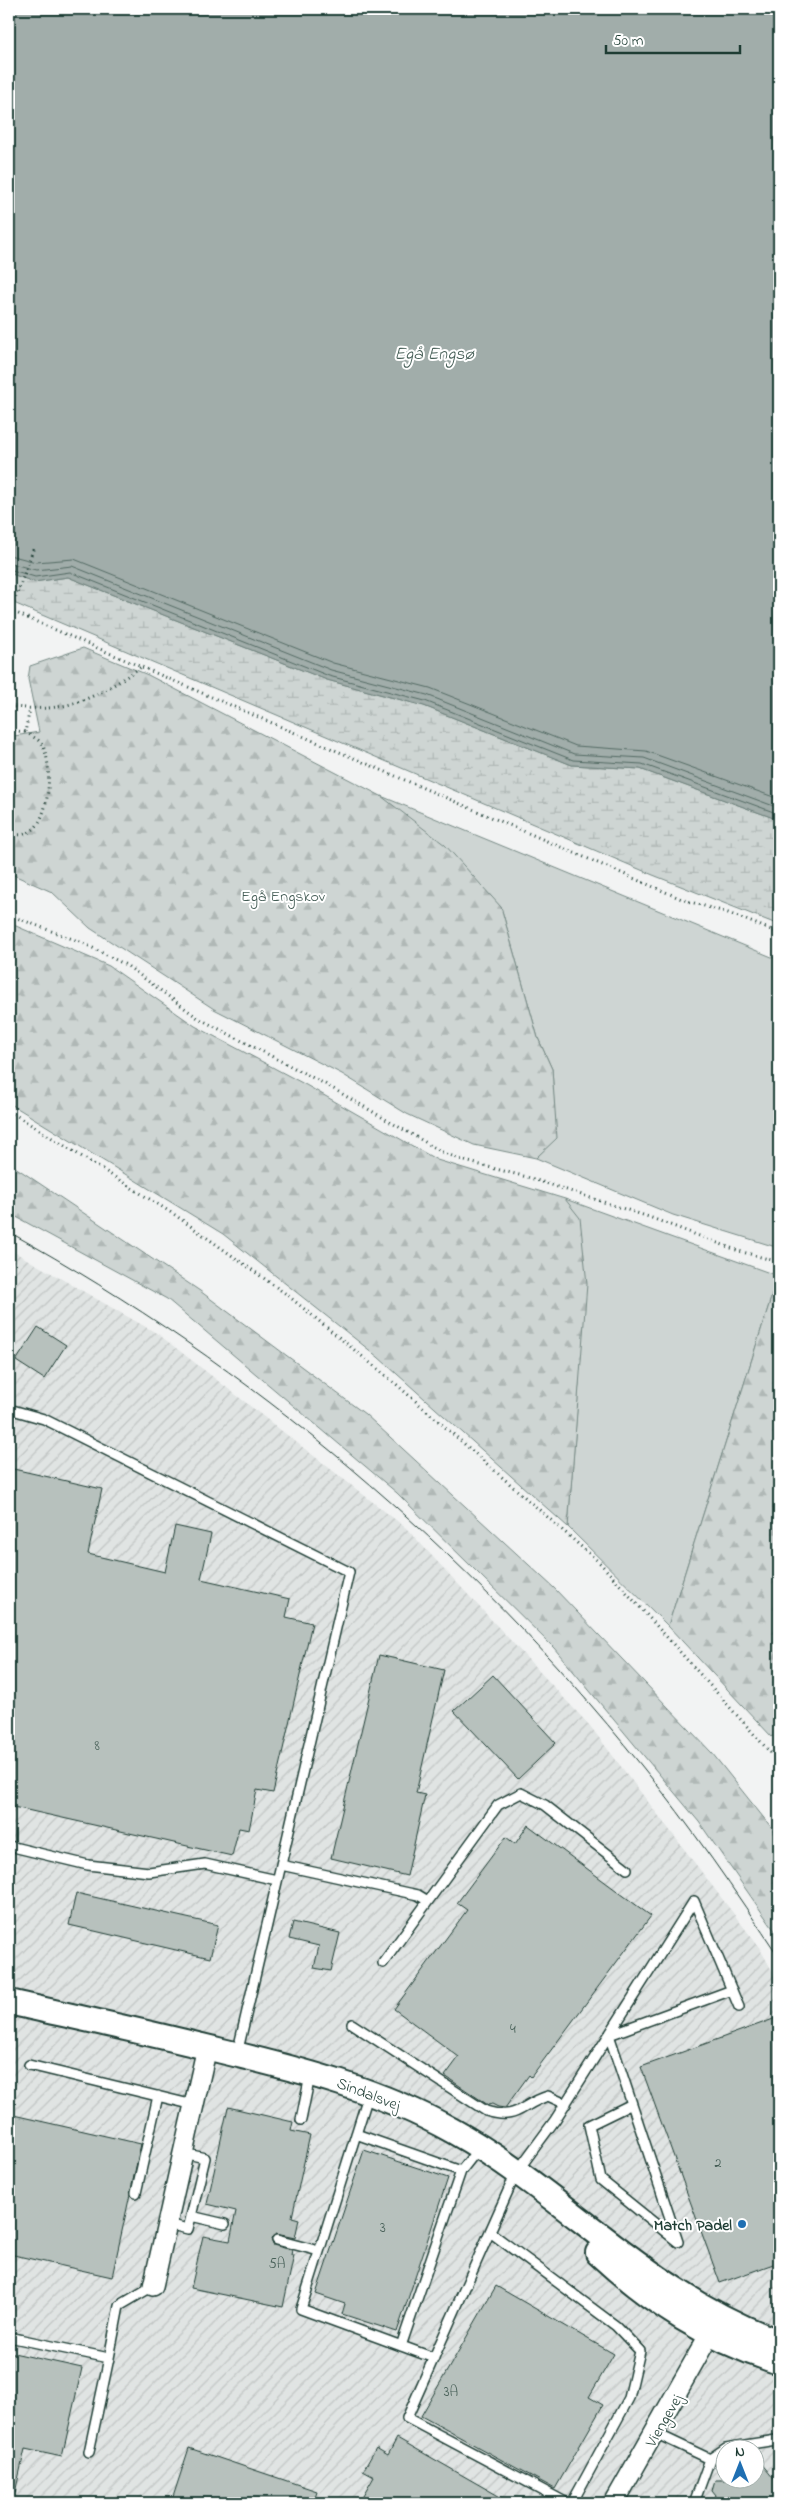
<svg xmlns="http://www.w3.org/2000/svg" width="788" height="2512" font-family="'Indie Flower',sans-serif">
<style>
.industrial{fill:url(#industrial-furrows);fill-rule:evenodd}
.green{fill:#ced5d3;stroke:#768984}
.forest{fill:url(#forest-firs);stroke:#768984}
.wetland{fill:url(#wetland-marsh);stroke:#768984}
.water{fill:#a1adaa;stroke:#6d807b}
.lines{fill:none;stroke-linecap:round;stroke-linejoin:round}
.shore{stroke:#536a63;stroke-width:1}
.building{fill:#b7c1bd;stroke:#1f3d34}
.service-casing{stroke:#1f3d34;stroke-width:12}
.minor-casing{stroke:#1f3d34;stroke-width:22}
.tertiary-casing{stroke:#1f3d34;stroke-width:28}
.path{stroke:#1f3d34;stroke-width:3;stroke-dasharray:1 4;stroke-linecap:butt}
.service{stroke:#fff;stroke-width:9}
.minor{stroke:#fff;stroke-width:19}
.tertiary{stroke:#fff;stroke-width:24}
.tram{stroke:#1f3d34;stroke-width:1}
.poi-dot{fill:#1f6fb2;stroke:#fff;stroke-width:2}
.labels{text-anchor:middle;stroke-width:4;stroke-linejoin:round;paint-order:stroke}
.number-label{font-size:14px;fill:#455e56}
.park-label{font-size:16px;fill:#425b54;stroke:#fff}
.street-label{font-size:16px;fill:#1f3d34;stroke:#fff}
.poi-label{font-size:16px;font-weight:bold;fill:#1f3d34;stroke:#fff;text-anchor:end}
.water-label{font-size:18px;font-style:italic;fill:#465f57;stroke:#fff}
</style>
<defs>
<pattern id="industrial-furrows" width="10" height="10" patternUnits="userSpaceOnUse" patternTransform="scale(1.25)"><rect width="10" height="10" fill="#e0e4e3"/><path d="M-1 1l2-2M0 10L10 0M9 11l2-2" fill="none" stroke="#c0c4c3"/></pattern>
<pattern id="forest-firs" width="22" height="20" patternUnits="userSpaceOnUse" patternTransform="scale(1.25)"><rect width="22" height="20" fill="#ced5d3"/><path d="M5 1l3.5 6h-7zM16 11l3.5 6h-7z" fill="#b0b8b6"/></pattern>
<pattern id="wetland-marsh" width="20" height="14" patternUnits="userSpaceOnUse" patternTransform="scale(1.25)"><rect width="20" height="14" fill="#ced5d3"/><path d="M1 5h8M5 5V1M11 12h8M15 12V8" fill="none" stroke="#b0b8b6"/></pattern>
</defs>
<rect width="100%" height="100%" fill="#f2f3f3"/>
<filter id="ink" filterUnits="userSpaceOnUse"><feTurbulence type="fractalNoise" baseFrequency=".02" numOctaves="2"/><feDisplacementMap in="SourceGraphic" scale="10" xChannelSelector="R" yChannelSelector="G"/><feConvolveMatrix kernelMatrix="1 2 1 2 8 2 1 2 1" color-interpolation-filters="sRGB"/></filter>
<g filter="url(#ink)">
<!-- industrial -->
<path class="industrial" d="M9,1249L158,1334L406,1528L590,1726L759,1947L779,1983V2503H9ZM726,2450H756V2480H726Z"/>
<!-- green -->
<path class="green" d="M381,796L779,960V1248L673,1215L536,1158L556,1138L552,1069L538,1038L501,907Z
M565,1199L778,1276L668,1626L568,1527L579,1383Z"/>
<!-- forest -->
<path class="forest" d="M83,648L148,675L381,796L445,845L501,907L538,1038L552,1069L557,1138L536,1158L474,1145L407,1114L342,1074L214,1009L90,928L52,892L9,873V747L14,736L39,732L28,679L30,666Z
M9,923L109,966L195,1026L306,1085L437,1160L565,1199L580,1218L587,1284L568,1527L378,1357L223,1234L9,1103Z
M9,1163L200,1291L365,1414L554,1588L712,1753L779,1837V1937L699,1822L554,1648L397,1493L167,1299L9,1213Z
M778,1276L779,1727L772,1737L668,1626Z"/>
<!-- wetland -->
<path class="wetland" d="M9,573L34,582L68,577L327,680L424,706L572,765L640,769L779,820V925L653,875L9,601Z"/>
<!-- water -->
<path class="water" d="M9,9H779V820L640,769L572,765L424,706L327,680L68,577L34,582L9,573Z"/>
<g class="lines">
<!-- shore -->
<path class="shore" d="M9,555L36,562L74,559L333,663L430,688L576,746L646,751L779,799
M9,563L36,570L72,566L331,670L427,695L574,754L644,758L779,808
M9,569L35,577L70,572L329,676L425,701L573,760L642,764L779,814"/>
</g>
<!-- building -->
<path class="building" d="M38,1327L66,1345L44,1379L16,1361Z
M9,1468L102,1489L88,1554L165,1572L175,1526L211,1534L201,1579L290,1599L286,1617L312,1623L273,1793L257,1790L249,1830L239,1828L232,1856L9,1806Z
M379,1655L444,1670L416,1793L425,1795L407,1876L331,1858Z
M493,1675L556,1743L518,1779L454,1711Z
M528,1825L651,1916L531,2077L529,2075L505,2108L498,2107L492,2104L488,2105L445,2076L459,2057L394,2009L467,1910L457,1903L506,1837L515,1844Z
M76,1893L218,1925L210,1958L69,1925Z
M293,1922L340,1933L331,1971L314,1968L319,1946L289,1939Z
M779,2017V2262L720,2283L641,2067Z
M228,2107L293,2122L291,2131L310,2135L292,2217L299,2219L295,2238L276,2234L271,2239L273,2245L292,2250L291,2255H294L283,2307L191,2288L203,2236L230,2241L236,2211L207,2204Z
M9,2114L141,2144L112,2277L9,2254Z
M364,2150L448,2178L397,2332L342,2314L345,2304L316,2294Z
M496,2286L614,2354L589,2397L603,2405L555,2489L421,2416Z
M9,2352L82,2368L62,2457L25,2449L15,2493L9,2492Z
M397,2438L511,2503H359L374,2477L363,2471L376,2448L388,2455Z
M189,2448L317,2491L313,2503H171Z
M756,2457L779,2485V2503H713L716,2495L712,2490L715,2480H756Z"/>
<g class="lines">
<defs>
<path id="service" d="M9,1409L44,1419L349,1572L237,2054
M9,1846L88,1865L149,1872L205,1864L277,1880
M281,1865L418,1895L428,1901
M694,1901L739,2007
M383,1963L498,1805L521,1793L545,1805L627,1869
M352,2024L486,2111C519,2121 519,2105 548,2096L566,2104
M29,2065L194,2105
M369,2093L301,2309L434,2358
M632,2104L589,2125L601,2180L678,2242L609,2035L732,1990
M301,2120L310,2076
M356,2134L461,2171L401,2346
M461,2171L479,2148
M136,2193L158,2096
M191,2216L225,2224
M167,2224L188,2229L205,2158L183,2153
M490,2232L616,2326L640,2351L629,2398L572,2503
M277,2240L319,2251
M9,2337L109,2358L119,2306L153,2286
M655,2433L710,2459
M89,2452L109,2358
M567,2503L407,2418L516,2173L555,2120L694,1901
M694,2503L710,2459L726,2448L776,2440L779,2444"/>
<path id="minor" d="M153,2286L207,2047
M614,2503L716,2323"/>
<path id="tertiary" d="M9,2002C80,2018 151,2033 222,2051C302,2070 380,2090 453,2131C568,2195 651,2297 779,2342
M598,2253C653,2304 708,2339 779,2362"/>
</defs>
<!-- service casing -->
<use href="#service" class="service-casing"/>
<!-- minor casing -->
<use href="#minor" class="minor-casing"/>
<!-- tertiary casing -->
<use href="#tertiary" class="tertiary-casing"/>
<!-- path -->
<path class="path" d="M9,610L684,900L728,913L779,933
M9,616L34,547
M9,706C65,715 96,698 141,667
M9,730L25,732
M9,834C17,835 23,836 31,831C50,820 54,761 41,743C38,739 30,735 25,732L30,709
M9,915L83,943L126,965L198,1018L325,1084L442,1152L465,1161L527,1177L649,1217L739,1251L779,1262
M9,1111L175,1215L286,1294L396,1384L601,1564L779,1762"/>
<!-- service -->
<use href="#service" class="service"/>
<!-- minor -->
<use href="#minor" class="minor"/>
<!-- tertiary -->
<use href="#tertiary" class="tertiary"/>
<!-- tram -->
<path class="tram" d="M9,1232C253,1367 466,1548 641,1765C691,1826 735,1891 779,1957"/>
</g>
</g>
<!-- markers -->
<circle class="poi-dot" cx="742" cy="2224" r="5"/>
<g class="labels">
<!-- number labels -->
<g class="number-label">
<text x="97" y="1750">8</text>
<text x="513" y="2033">4</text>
<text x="718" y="2167">2</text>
<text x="383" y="2232">3</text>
<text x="277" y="2268">5A</text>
<text x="451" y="2396">3A</text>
</g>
<!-- park labels -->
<g class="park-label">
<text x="283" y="901">Egå Engskov</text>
</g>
<!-- street labels -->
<g class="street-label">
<text transform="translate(369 2093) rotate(21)" y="6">Sindalsvej</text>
<text transform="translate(663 2420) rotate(-60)" y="6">Viengevej</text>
</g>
<!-- poi labels -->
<g class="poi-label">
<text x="732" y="2230">Match Padel</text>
</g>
<!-- water labels -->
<g class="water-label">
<text x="434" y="359">Egå Engsø</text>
</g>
</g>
<!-- margin -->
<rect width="788" height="2512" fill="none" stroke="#fff" stroke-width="30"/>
<rect x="15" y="15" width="758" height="2482" fill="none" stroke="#1f3d34" stroke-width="2" filter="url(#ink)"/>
<!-- north arrow -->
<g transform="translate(740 2464)"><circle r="24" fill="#ffffff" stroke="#a5b1ae"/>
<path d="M0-4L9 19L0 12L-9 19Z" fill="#1f6fb2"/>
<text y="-8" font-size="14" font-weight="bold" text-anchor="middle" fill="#1f3d34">N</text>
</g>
<!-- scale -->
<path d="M606 45v8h134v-8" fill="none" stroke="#1f3d34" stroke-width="2.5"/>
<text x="613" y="45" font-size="15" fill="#1f3d34" stroke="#ffffff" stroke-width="4" paint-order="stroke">50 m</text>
</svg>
